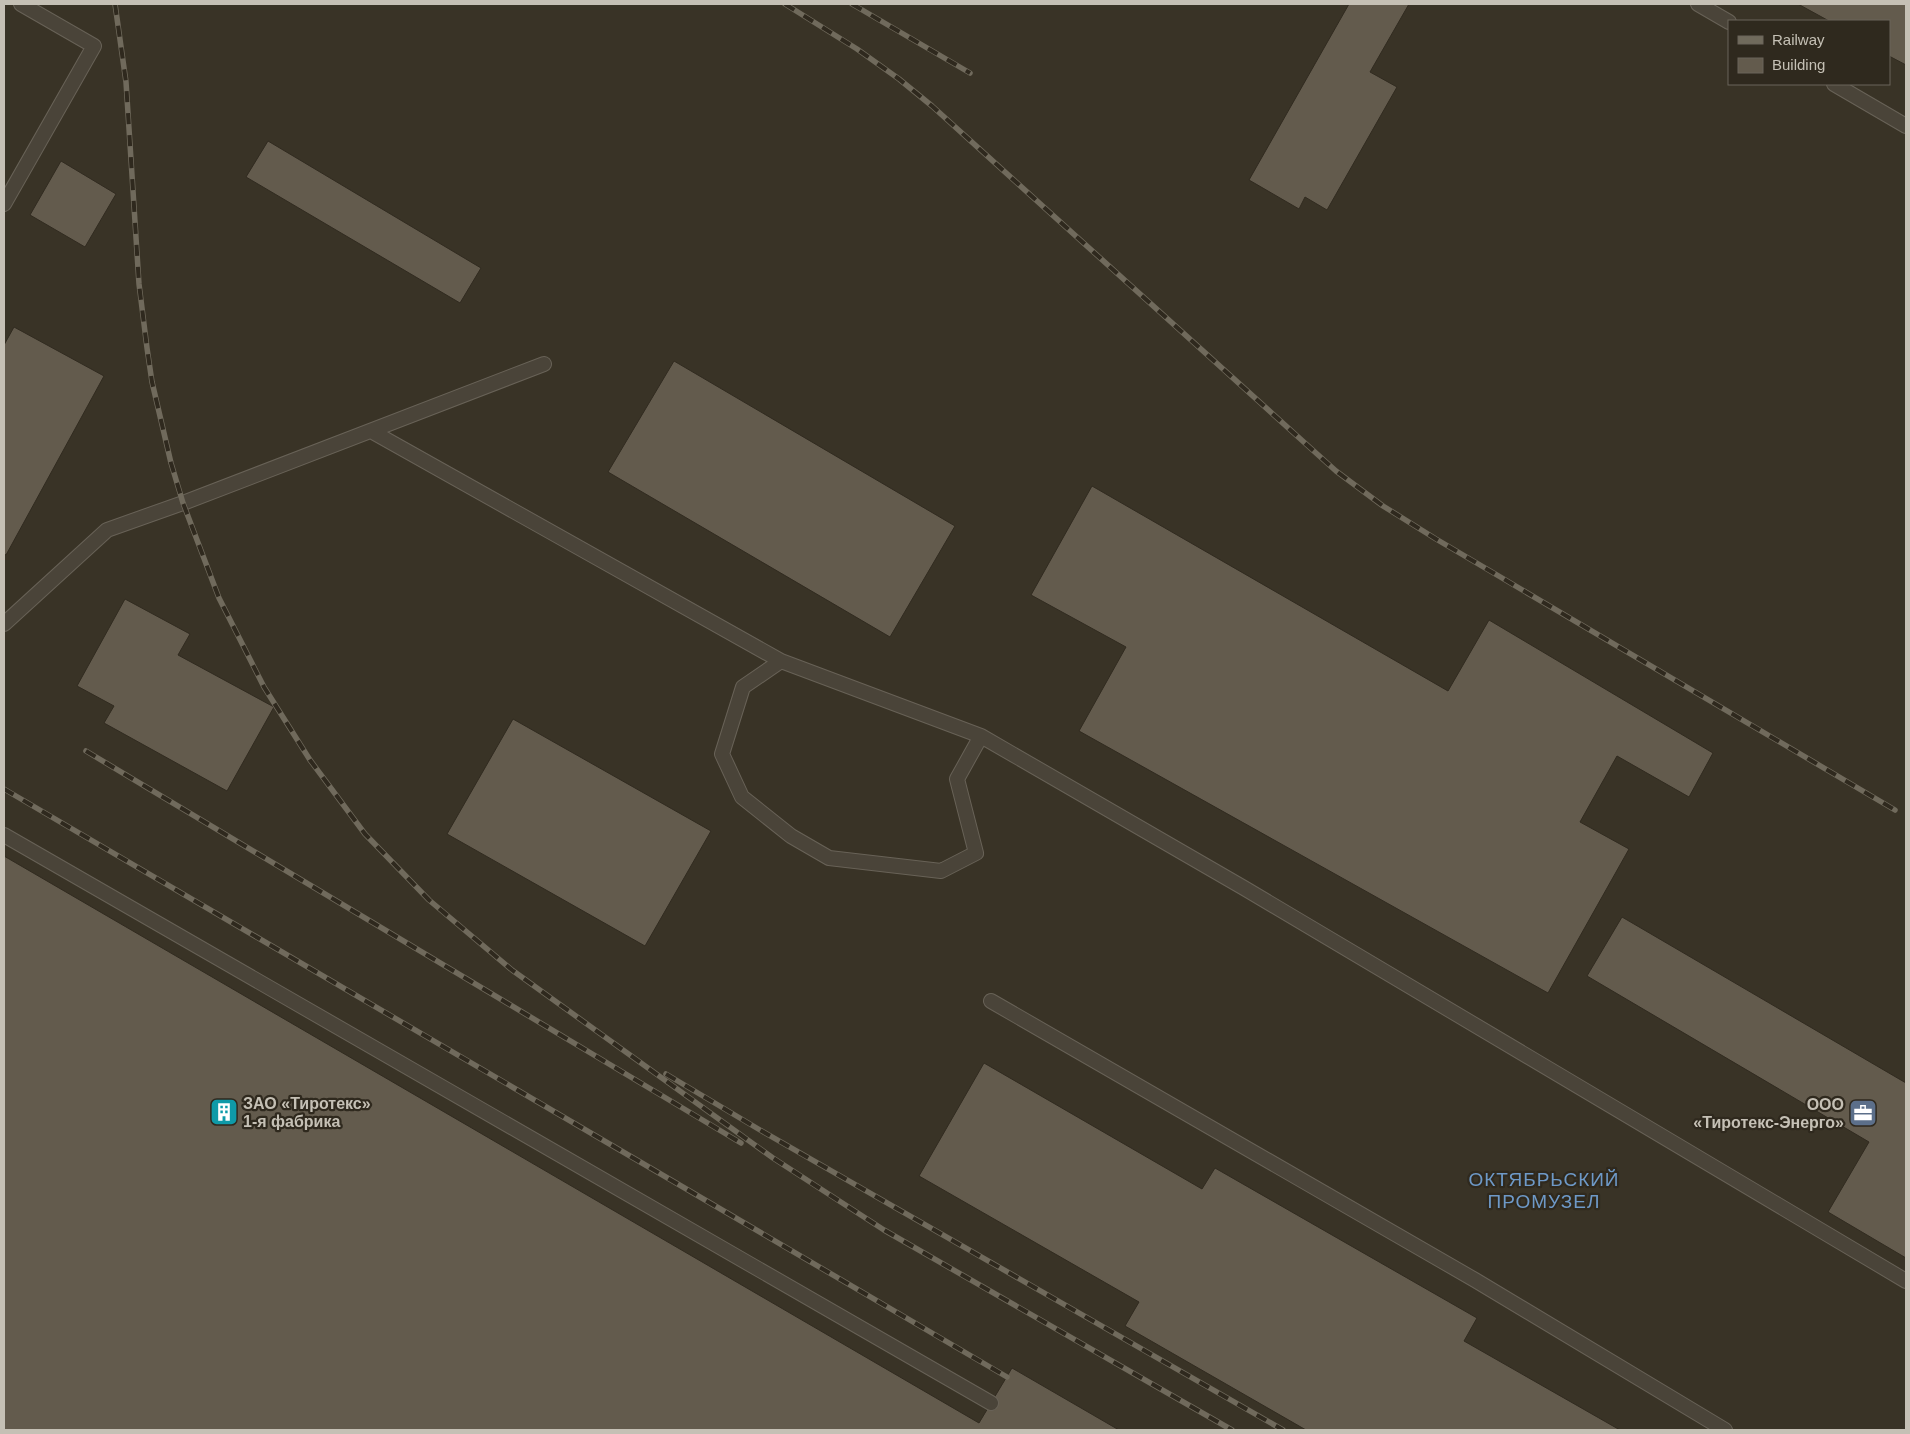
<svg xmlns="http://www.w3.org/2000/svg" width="1910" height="1434" font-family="Helvetica,sans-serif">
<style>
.building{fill:#635b4d;stroke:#312b20}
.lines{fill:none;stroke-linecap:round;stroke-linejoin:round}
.lane-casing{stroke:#686257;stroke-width:16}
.lane{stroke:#4a4439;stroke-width:14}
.rail-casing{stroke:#706a5c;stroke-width:5.5}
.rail{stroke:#2f291e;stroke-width:4;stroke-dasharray:11;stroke-linecap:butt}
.labels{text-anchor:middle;stroke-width:4.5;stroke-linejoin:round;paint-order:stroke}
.poi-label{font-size:16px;font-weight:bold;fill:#c5c0b5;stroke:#2f291e;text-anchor:start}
.quarter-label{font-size:19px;letter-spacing:1px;fill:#6e99c7;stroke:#2f291e}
</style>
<rect width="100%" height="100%" fill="#393326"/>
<!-- building -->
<path class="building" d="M1349,4H1409L1370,72L1397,87L1327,210L1305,197L1299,209L1249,180Z
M1798,4H1906V65L1889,56V21H1829Z
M268,141L481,268L460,303L246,177Z
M61,161L116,194L85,247L30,215Z
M14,327L104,376L6,555L4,554V345Z
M674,361L955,526L890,637L608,472Z
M1092,486L1448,691L1489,620L1713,753L1689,797L1617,756L1580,822L1629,849L1548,993L1079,731L1126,647L1031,595Z
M125,599L190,634L178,655L274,707L227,791L104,723L114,706L77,686Z
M513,719L711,831L645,946L447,834Z
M4,856L979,1423L1012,1368L1119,1430H4Z
M1622,917L1906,1083V1258L1828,1212L1869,1142L1587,976Z
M984,1063L1202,1189L1215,1168L1477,1318L1464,1341L1620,1430H1306L1125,1326L1139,1302L919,1176Z"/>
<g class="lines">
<defs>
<path id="lane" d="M1698,4L1729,22
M1834,84L1906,126
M4,204L94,46L21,4
M371,431L781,661L981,736L1244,888L1906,1281
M4,624L107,530L183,503L544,364
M781,661L743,687L722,754L742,797L791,836L829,858L941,871L976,853L957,779L981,736
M4,835L991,1403
M991,1001L1475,1280L1725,1430"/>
</defs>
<!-- lane casing -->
<use href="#lane" class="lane-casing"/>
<!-- lane -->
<use href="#lane" class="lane"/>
<defs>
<path id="rail" d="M115,4L126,82L139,284L147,348L152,382L171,463L183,503L219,598L264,687L310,760L365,834L429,900L512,970L773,1158L884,1230L1232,1430
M785,4L857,49L899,79L932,106L1296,435L1336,471L1383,506L1436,539L1895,810
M852,4L970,73
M86,751L741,1143
M4,789L1007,1377
M666,1074L760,1130L1283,1430"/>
</defs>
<!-- rail casing -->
<use href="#rail" class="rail-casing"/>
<!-- rail -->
<use href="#rail" class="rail"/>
</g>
<!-- icons -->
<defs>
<symbol id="building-square" viewBox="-11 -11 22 22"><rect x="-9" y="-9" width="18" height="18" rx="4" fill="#0f9aa8" stroke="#2f291e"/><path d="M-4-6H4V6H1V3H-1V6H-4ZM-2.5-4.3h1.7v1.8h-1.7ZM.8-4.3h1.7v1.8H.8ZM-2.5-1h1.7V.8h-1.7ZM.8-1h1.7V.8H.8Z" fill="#fff"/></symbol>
<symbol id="office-square" viewBox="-11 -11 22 22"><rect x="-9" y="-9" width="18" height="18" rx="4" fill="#5c6f8a" stroke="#2f291e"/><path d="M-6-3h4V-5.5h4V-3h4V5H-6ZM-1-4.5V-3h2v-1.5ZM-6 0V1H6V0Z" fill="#fff"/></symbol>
</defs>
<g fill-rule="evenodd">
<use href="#building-square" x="208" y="1096" width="32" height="32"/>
<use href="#office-square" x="1847" y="1097" width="32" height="32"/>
</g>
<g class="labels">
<!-- poi labels -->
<g class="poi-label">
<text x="243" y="1109">ЗАО «Тиротекс»<tspan x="243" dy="18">1-я фабрика</tspan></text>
<text x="1844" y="1110" text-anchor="end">ООО<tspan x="1844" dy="18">«Тиротекс-Энерго»</tspan></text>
</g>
<!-- quarter labels -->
<g class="quarter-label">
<text x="1544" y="1186">ОКТЯБРЬСКИЙ<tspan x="1544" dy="22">ПРОМУЗЕЛ</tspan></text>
</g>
</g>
<!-- border -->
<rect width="1910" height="1434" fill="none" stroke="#c5c0b5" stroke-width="10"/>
<!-- legend -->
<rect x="1728" y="20" width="162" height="65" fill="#2f291e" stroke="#6b655a"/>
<rect x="1738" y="36" width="25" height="8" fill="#706a5c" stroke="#6b655a"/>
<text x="1772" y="45" font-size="15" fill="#c5c0b5">Railway</text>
<rect x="1738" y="58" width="25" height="15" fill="#635b4d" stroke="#6b655a"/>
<text x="1772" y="70" font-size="15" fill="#c5c0b5">Building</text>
</svg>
